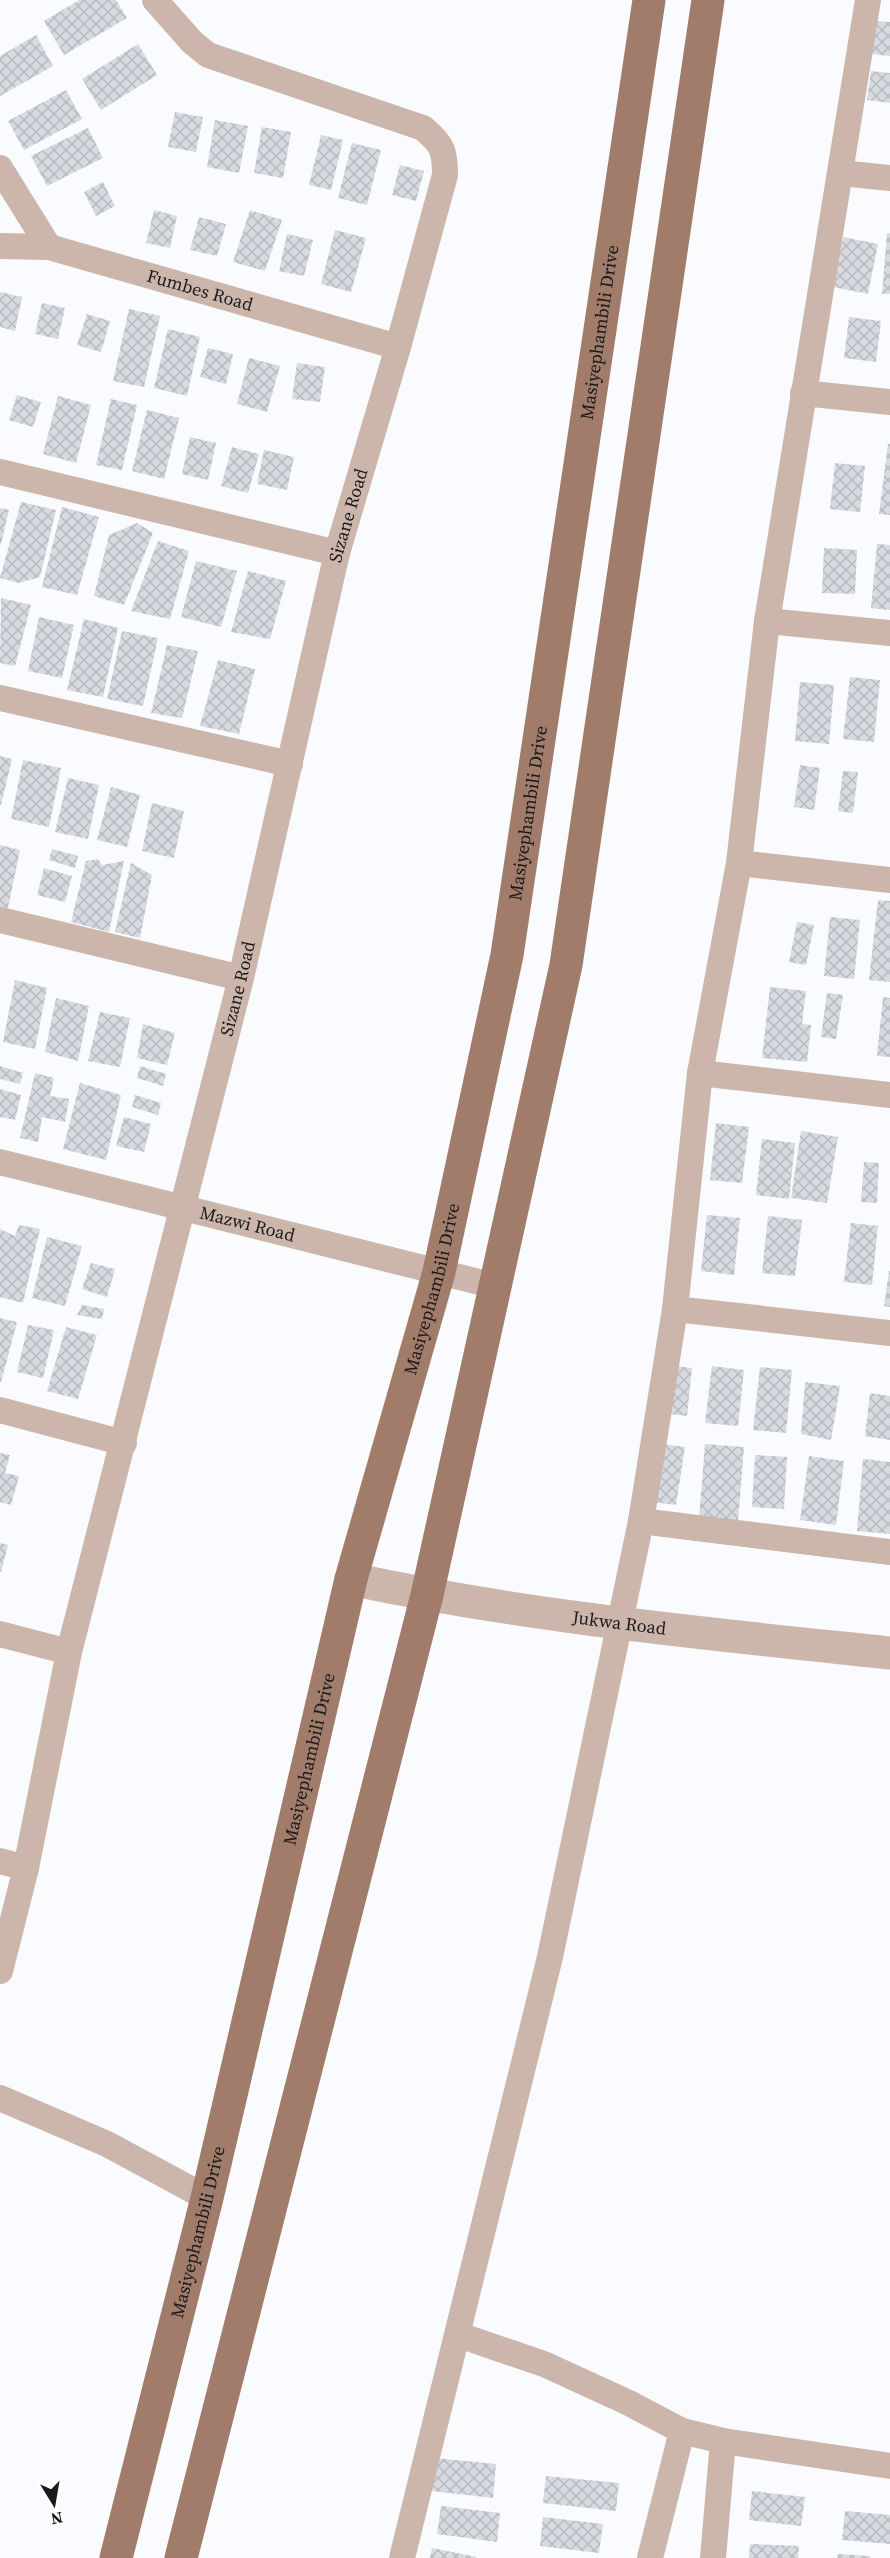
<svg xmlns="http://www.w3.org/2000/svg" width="890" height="2558" font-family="'Source Serif 4',serif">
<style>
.building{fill:url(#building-cross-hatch)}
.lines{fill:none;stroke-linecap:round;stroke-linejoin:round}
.minor{stroke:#ccb6ac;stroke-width:26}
.tertiary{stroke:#ccb6ac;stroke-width:33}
.primary{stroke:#a27c6a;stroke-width:33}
.labels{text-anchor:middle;stroke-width:4.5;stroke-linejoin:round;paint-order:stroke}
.street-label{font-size:18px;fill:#191a1c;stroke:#fff}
</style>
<defs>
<pattern id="building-cross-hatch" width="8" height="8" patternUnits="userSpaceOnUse" patternTransform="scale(1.5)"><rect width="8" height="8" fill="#d7dae0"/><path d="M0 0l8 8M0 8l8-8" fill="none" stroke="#b8bac0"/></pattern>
</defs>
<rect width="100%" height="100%" fill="#f9fbfe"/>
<!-- building -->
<path class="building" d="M79,0H116L127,18L64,55L44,21Z
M873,21L890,22V56L870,54Z
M36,35L53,66L0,96V56Z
M138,44L157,75L101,110L82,79Z
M871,71L890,73V103L867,100Z
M66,90L82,119L24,150L8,121Z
M175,112L203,117L196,152L168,147Z
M215,120L248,126L239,173L207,167Z
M262,127L291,132L283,178L254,173Z
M88,128L103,158L47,186L31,156Z
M321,135L343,140L331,190L309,185Z
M352,143L381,150L367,205L338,198Z
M400,165L424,171L416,201L392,195Z
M103,182L115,206L96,216L84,192Z
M154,210L177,216L170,248L146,243Z
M250,210L282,220L265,271L233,262Z
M199,217L226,224L217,256L190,250Z
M335,230L366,238L351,292L321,284Z
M887,233H890V294H882Z
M287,234L313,240L304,276L279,271Z
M843,237L878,244L868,294L833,287Z
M0,292L22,297L15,331L0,327Z
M42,303L65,308L58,339L35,334Z
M129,309L160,316L144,387L113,381Z
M87,314L110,321L101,352L77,345Z
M849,317L881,321L876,362L844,358Z
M168,329L200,337L187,396L154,388Z
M208,348L233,354L226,384L200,377Z
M249,358L280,366L267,412L237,404Z
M297,363L325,367L320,402L292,399Z
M17,395L41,402L33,427L9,420Z
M58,396L91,405L76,463L43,454Z
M111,399L137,405L122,470L96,465Z
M147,410L179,418L164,479L132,471Z
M190,437L216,443L208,480L182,474Z
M888,444H890V515L879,514Z
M232,447L259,454L248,493L221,486Z
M264,450L294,457L287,490L257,484Z
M835,463L865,466L860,512L830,509Z
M21,502L56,510L40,577L19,583L0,578Z
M62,507L99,517L77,595L42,587Z
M0,508L9,510L1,544H0Z
M137,523L153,533L124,605L94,596L109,535Z
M158,541L189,551L170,619L131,611Z
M877,544L890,545V610L871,608Z
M824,548L857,550L855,594L822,593Z
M196,561L237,571L221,627L181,617Z
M248,571L286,581L270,639L231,632Z
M1,598L31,605L15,666L0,663Z
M39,617L74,625L62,678L28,671Z
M84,619L118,628L103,697L67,690Z
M122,631L158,638L143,706L107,699Z
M167,645L198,651L182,718L151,713Z
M218,660L255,669L239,734L200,726Z
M850,677L880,680L874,742L843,739Z
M800,682L834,685L829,744L795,741Z
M0,756L12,759L1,805H0Z
M23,760L61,768L49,827L11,819Z
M800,765L820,768L814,810L794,807Z
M843,771L858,772L853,813L838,811Z
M68,778L99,785L88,839L55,832Z
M111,787L140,795L127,847L97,840Z
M152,803L184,811L174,858L142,851Z
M0,845L20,850L8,908L0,907Z
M52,849L78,856L75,868L49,860Z
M98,859L102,865L124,861L109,932L71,922L86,861Z
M131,863L152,875L140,938L115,932Z
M44,868L72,876L65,902L37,895Z
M878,900L890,901V982L869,980Z
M830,917L860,920L854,979L824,976Z
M797,922L814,925L806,965L789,962Z
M15,980L47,988L35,1049L3,1042Z
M770,987L806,991L802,1024L811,1025L807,1062L762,1058Z
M827,993L843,995L836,1039L821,1037Z
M883,997L890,998V1057L877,1056Z
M56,998L89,1006L78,1061L45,1052Z
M100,1012L130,1018L120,1067L88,1061Z
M143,1024L175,1033L167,1065L137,1058Z
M0,1066L23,1073L20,1084L0,1079Z
M140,1066L166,1074L163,1086L137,1078Z
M35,1073L54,1078L50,1096L69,1099L65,1122L42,1117L38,1142L20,1138Z
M80,1083L121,1095L106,1160L63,1149Z
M0,1089L21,1095L15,1120L0,1117Z
M135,1095L161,1103L158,1115L132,1107Z
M124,1117L151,1124L144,1152L116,1146Z
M716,1123L749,1127L742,1183L710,1180Z
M801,1131L838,1137L827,1203L791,1198Z
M762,1139L795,1143L789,1199L756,1195Z
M864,1162L879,1163L877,1203L861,1202Z
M707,1215L740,1218L734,1275L701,1271Z
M768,1216L802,1220L795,1276L762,1273Z
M851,1223L878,1226L872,1285L844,1282Z
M19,1225L40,1229L23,1303L0,1297V1229L15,1236Z
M47,1237L82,1246L65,1306L32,1298Z
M91,1263L115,1269L107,1297L82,1289Z
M889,1271H890V1307L884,1306Z
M82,1305L104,1309L102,1319L77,1315Z
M0,1318L17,1322L1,1382H0Z
M28,1325L54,1330L43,1378L17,1372Z
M66,1327L97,1335L78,1399L47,1391Z
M667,1365L692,1368L687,1416L661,1413Z
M712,1366L744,1370L738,1426L705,1423Z
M760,1367L792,1370L786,1433L753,1430Z
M805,1382L840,1386L831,1440L801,1434Z
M870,1393L890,1396V1440L865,1436Z
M654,1443L685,1447L676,1505L645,1501Z
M705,1444L744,1447L738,1521L699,1518Z
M0,1453L10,1455L5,1473L19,1476L11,1505L0,1502Z
M755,1455L787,1457L784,1509L752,1507Z
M809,1456L844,1461L836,1525L800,1520Z
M863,1459L890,1462V1534L857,1531Z
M0,1543L8,1545L1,1572H0Z
M435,2458L496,2464L493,2498L432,2491Z
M546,2476L619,2483L616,2511L543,2503Z
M752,2491L805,2497L801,2526L749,2520Z
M441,2506L500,2513L497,2542L437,2534Z
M845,2511L890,2515V2544L842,2540Z
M543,2517L603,2524L599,2553L540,2546Z
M750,2544L799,2546L798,2558H749Z
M432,2548L477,2557L476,2558H430Z
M838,2554L870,2556V2558H837Z"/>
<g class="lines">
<!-- minor -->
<g class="minor">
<path d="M0,168L49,247"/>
<path d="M841,173L890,178"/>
<path id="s1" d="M0,246L49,247L398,347"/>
<path d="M803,393L890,402"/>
<path d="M0,472L337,553"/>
<path d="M767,621L890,633"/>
<path d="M0,698L290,764"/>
<path d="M739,863L890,880"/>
<path d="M0,920L241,978"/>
<path d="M700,1073L890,1095"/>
<path id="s2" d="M0,1162L495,1286"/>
<path d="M675,1309L890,1333"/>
<path d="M0,1410L124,1443"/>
<path d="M641,1521L890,1552"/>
<path d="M0,1634L69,1652"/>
<path d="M0,1861L26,1868"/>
<path id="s3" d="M0,1971L26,1868L69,1652L241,978L337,553L398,347L445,175C445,150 442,144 423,128L208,55L192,42L155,0"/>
<path d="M0,2098L107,2144L207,2198"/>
<path d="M459,2335L544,2364L629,2403L682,2431L723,2441L890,2466"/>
<path d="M402,2558L550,1957L641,1521L675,1309L700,1073L739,863L767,621L868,0"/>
<path d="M650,2558L682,2431"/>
<path d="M713,2558L723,2441"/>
</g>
<!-- tertiary -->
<path class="tertiary" id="s4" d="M351,1579C528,1617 710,1634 890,1653"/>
<!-- primary -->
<g class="primary">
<path id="s5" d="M116,2558L207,2198L351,1579L439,1272L507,955L649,0"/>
<path d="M181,2558L427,1595L566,965L708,0"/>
</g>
</g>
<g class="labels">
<!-- street labels -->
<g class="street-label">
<text dy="6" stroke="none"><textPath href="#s1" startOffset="206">Fumbes Road</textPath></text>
<text dy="6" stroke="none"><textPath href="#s5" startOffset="2280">Masiyephambili Drive</textPath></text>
<text dy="6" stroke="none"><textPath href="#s3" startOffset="1497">Sizane Road</textPath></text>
<text dy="6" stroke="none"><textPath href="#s5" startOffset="1794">Masiyephambili Drive</textPath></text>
<text dy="6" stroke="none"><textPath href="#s3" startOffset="1011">Sizane Road</textPath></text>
<text dy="6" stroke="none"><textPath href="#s2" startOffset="255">Mazwi Road</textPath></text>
<text dy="6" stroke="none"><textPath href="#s5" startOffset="1308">Masiyephambili Drive</textPath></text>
<text dy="6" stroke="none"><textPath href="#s4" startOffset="272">Jukwa Road</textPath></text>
<text dy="6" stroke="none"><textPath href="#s5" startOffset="822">Masiyephambili Drive</textPath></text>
<text dy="6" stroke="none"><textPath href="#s5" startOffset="336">Masiyephambili Drive</textPath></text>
</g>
</g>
<!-- north arrow -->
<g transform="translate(54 2504) rotate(169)" stroke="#ffffff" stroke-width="4.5" paint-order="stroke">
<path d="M0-4.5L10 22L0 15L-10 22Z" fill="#191a1c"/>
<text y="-9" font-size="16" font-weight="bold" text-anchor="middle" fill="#191a1c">N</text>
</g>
</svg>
